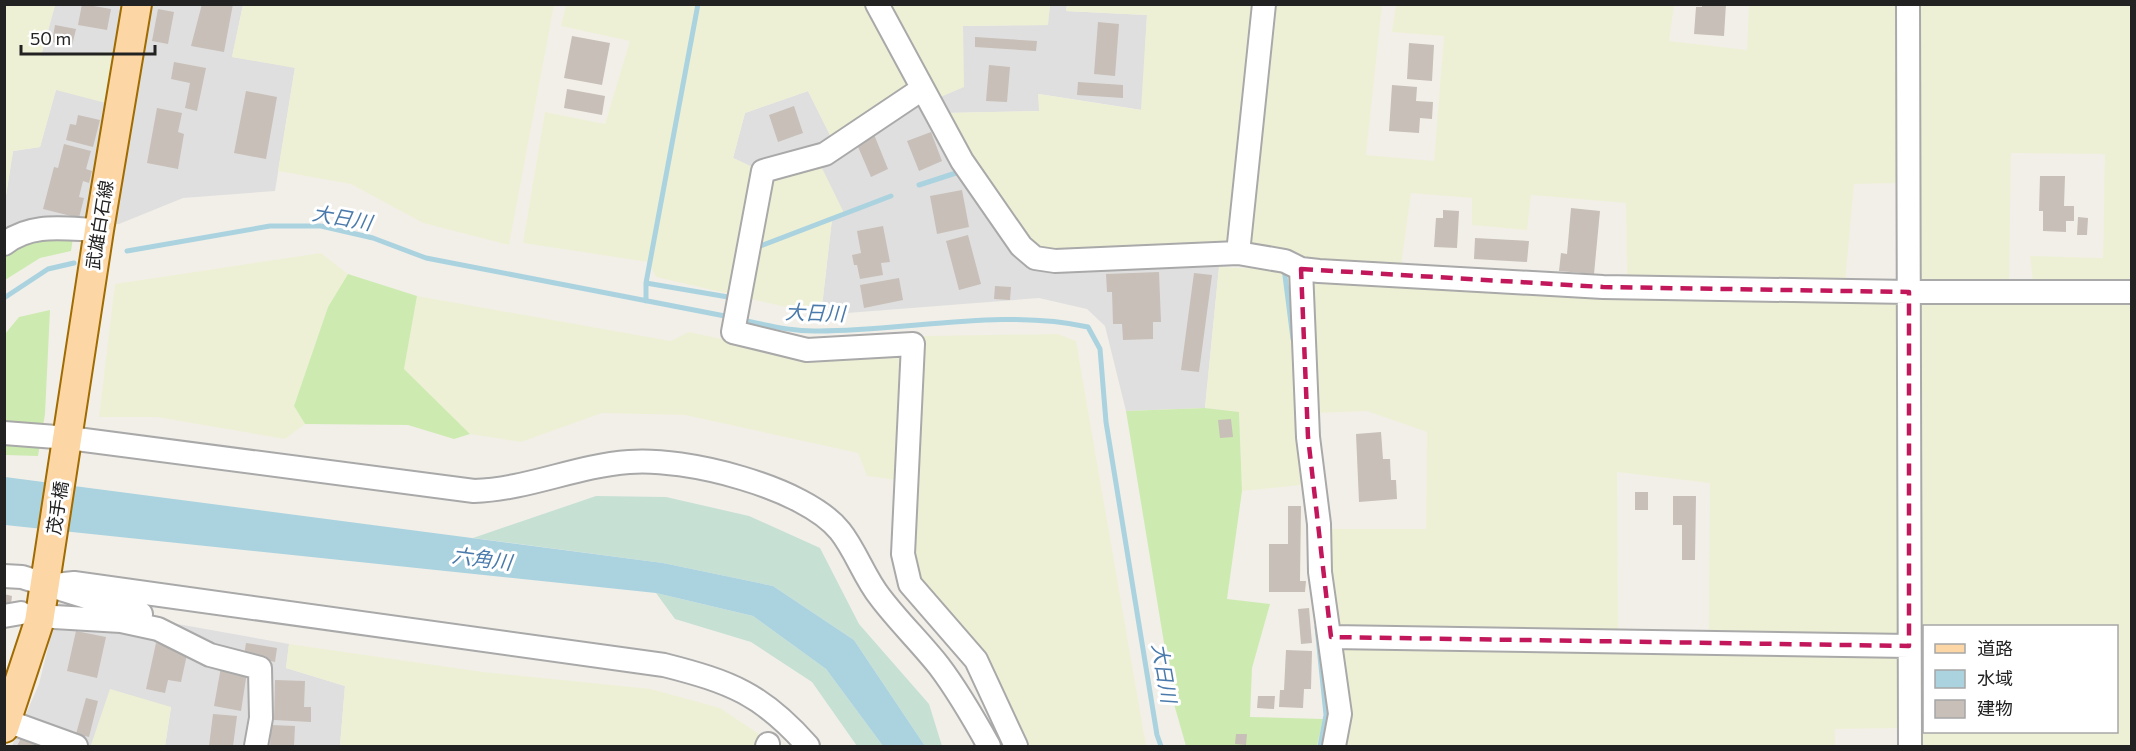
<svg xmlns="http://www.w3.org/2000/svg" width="2136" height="751" font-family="Commissioner,'Noto Sans JP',sans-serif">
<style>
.residential{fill:#e0dfdf}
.farmland{fill:#eef0d5;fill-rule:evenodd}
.grass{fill:#cdebb0}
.wetland{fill:#c6e0d4}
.water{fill:#aad3df}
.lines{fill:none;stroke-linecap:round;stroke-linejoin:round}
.stream{stroke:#aad3df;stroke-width:5}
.building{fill:#c7bfb8}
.minor-casing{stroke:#a9a9a9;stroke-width:26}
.major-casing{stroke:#a06b00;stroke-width:32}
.minor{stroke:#fff;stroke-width:22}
.major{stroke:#fcd6a4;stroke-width:28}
.marked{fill:none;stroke:#c2185b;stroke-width:4.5;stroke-dasharray:12 8;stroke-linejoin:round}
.labels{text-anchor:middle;stroke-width:6;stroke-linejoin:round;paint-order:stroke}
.street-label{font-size:18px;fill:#222;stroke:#fff}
.water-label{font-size:20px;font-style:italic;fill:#4a7aab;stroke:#fff}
</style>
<rect width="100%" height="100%" fill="#f2efe9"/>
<!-- residential -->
<path class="residential" d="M55,5H243L232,57L295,67L275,191L183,198L119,224L50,220L5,230V202L13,151L40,147L56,89L106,102L41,56Z
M1050,5H1067L1066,11L1147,15L1142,110L1039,94L1040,111L945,113L1221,247L1205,408L1126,411L1105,326L1087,309L1039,298L821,315L832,219L767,174L733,158L745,113L808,91L833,141L963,26L1047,25Z
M59,603L289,644L286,668L345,686L340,746H165L171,707L92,745L96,746H12L39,684Z"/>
<!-- farmland -->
<path class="farmland" d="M5,4L55,5L41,56L114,52L106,103L56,90L40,147L13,151L5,202Z
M685,4L690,6L1050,5L1048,25L963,26L964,87L938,98L923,79L833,141L808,91L745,113L733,158L767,174L818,160L844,213L832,219L822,306L790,308L656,277L648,262L523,243L545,112L605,124L630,41L561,26L566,5Z
M243,5H554L509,245L423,223L351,184L278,171L295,68L232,57Z
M1067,5H1382L1366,155L1434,161L1444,36L1392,32L1396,5H1674L1669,41L1747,50L1749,5H1898L1899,183L1854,184L1845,283L1627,276L1626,203L1531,195L1527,230L1472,225V198L1411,193L1401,266L1318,263L1266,246L1033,249L945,113L1039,111L1038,94L1141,110L1147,15L1066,11Z
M1916,5H2131V282H2033L2030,256L2103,258L2105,154L2011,153L2009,284L1918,283Z
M321,253L348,274L328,307L294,406L305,424L285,439L157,417H99L115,284Z
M1219,267L1901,299L1900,638L1709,634L1710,483L1617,472L1618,630L1338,625L1328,556L1329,529H1426L1427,432L1367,411L1296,414L1301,485L1242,491L1239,412L1205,408Z
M417,296L671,341L689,332L809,358L918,346L924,336L1058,334L1076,341L1146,746H1026L915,583L911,482L867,476L858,453L685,415L602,413L521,442L470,434L404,369Z
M1916,298L2131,299V746H1919ZM1924,626H2116V732H1924Z
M289,644L483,672L651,689L720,708L777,746H340L345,686L286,668Z
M1339,645L1901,654L1899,728L1835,729V746H1341Z
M110,689L171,707L165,746L91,745Z"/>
<!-- grass -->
<path class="grass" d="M73,238L71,251L40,258L5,280V255L28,240Z
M348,274L417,296L404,369L470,434L454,439L408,425L305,424L294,406L328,307Z
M50,310L45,414L38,456L5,455V334L19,317Z
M1205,408L1239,412L1242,491L1227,599L1270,604L1252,668L1250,717L1323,719L1317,746H1186L1174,704L1126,411Z"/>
<!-- wetland -->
<path class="wetland" d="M596,496L666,497L749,516L820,548L859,624L929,704L942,746H925L854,640L773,586L663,563L473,538Z
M656,593L753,616L826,669L883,746H857L812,682L751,642L675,619Z"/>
<!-- water -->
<path class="water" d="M5,477L663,563L773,586L854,640L925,746H883L826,669L753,616L656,593L5,525Z"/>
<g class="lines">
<!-- stream -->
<path class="stream" d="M919,185L959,172L962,176
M755,248L891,196
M127,251L270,226H321L373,238L426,258L730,317
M1284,268L1293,339
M646,283L728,297
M4,298L48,269L74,263
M646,301V283L698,4
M742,320C767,325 793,332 819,331C907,331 1002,308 1088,327L1100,349L1106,422L1157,735L1161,746
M1317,627L1326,715L1320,746"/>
</g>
<!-- building -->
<path class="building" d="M82,4L111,9L107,30L78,25Z
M202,4H233L224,52L191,46Z
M1702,4H1726L1724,36L1694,34L1696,7H1702Z
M158,9L174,12L168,44L152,41Z
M1098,22L1119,24L1115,76L1094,74Z
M55,25L76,29L72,46L52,42Z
M572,36L610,43L602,85L564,78Z
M975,37L1037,41L1036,51L975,47Z
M1409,43L1434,45L1432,81L1407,79Z
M174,62L206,68L197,111L185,108L190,83L171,79Z
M989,65L1010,67L1007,102L986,101Z
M1078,82L1123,85V98L1077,95Z
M1392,85L1417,87L1416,101L1433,102L1432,119L1420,118L1419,133L1389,131Z
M567,89L605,96L602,115L564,108Z
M246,91L277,97L266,159L234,153Z
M794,106L803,133L778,142L769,115Z
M157,108L182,113L178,132L184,134L178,169L147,163Z
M78,115L100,120L93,147L66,140L70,124L76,125Z
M873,132L888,169L871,177L855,140Z
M931,132L942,161L919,171L907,141Z
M64,144L91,151L86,169L92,171L89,183L83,181L79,197L84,198L79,218L43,209L54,167L58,168Z
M2040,176H2065L2064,206H2074V221H2066V232L2043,231V211H2039Z
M962,190L969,227L937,234L930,196Z
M1571,208L1600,211L1594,274L1559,271L1561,253L1567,254Z
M1443,210L1459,211L1457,248L1434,247L1436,218H1443Z
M2078,217L2088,218L2087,235H2077Z
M883,226L890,262L881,263L883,275L860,279L857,265H854L852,255L861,253L857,231Z
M968,235L981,284L959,290L946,241Z
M1475,238L1529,241L1527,262L1474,259Z
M1159,272L1161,322H1153V339L1123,340L1122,324H1113L1112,292H1107L1106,274Z
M1194,273L1212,275L1199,372L1181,370Z
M899,278L903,300L864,308L860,285Z
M995,286L1011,287L1010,300L994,299Z
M1231,419L1233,437L1220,438L1218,420Z
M1381,432L1383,459H1390L1391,480H1396L1397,499L1359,502L1356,434Z
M1635,492H1648V510H1635Z
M1673,496H1696L1695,560H1682V525H1673Z
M1288,506H1301L1300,581H1306L1305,592H1269V544H1288Z
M4,594L12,596L11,604L4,603Z
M1309,608L1312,643L1301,644L1298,609Z
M76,631L106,637L97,678L67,671Z
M156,643L188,650L181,682L168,680L165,693L146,689Z
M246,643L277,648L275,662L244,656Z
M1286,650L1312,651L1311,689H1304L1303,708L1279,707L1280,690H1284Z
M221,667L247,672L241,711L214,706Z
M275,680L305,681L304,707H311V722L274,720Z
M1258,696H1275L1274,709L1257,708Z
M86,698L98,701L89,737L76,734Z
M213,714L237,716L233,746H209Z
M271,725L295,726L294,746H270Z
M1236,734H1247L1246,745L1235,744Z
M21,738L40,746H17Z"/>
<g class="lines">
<defs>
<path id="minor" d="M877,4L962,161L1021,246L1035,258L1055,261L1238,253L1285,261L1301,269L1319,271L1603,287L1909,292H2132
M1908,4L1910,746
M922,89L825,154L763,171L733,332L807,350L913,344L903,554L910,584L976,660L1016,746
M4,244C32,222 65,229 99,230
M1238,253L1264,4
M1301,269L1308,437L1319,524L1320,572L1340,714L1334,746
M4,433L69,438L474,491C529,489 575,466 629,462C684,457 805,487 840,531C856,551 864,577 880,597C898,621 920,642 939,666C958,691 974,719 989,746
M4,576L22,577L141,614
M46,586L74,583L664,665C731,682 762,694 808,746
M4,616L21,613
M54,617L121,621L158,629L210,655L260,668L261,718L256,746
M1331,637L1909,646
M7,721L76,746
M767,746L768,744"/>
<path id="major" d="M4,728L39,622L99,230L137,4"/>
</defs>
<!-- minor casing -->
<use href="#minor" class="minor-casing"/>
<!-- major casing -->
<use href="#major" class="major-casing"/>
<!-- minor -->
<use href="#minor" class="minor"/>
<!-- major -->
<use href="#major" class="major"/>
</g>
<!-- marked area -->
<path class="marked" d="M1301,269L1603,287L1909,292V646L1331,637L1308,437Z"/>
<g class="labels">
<!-- street labels -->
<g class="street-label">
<text transform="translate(100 225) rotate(-81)" y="6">武雄白石線</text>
<text transform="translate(58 508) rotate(-81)" y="6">茂手橋</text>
</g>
<!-- water labels -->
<g class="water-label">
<text transform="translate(342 218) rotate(10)" y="7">大日川</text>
<text transform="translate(815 313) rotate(2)" y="7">大日川</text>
<text transform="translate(482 559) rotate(7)" y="7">六角川</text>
<text transform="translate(1164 673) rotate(80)" y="7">大日川</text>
</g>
</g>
<!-- border -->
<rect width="2136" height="751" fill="none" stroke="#222222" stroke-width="12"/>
<!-- legend -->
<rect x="1923" y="625" width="195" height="108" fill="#ffffff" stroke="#a7a7a7" stroke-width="1.5"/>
<rect x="1935" y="644" width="30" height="9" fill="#fcd6a4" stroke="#a7a7a7" stroke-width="1.5"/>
<text x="1977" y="655" font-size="18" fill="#222222">道路</text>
<rect x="1935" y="670" width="30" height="18" fill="#aad3df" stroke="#a7a7a7" stroke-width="1.5"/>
<text x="1977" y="685" font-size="18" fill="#222222">水域</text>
<rect x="1935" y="700" width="30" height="18" fill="#c7bfb8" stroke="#a7a7a7" stroke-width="1.5"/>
<text x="1977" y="715" font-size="18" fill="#222222">建物</text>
<!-- scale -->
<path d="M21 45v9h134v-9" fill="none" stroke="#222222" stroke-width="3"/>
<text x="30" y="45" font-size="18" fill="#222222" stroke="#ffffff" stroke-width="4.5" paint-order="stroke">50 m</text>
</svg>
